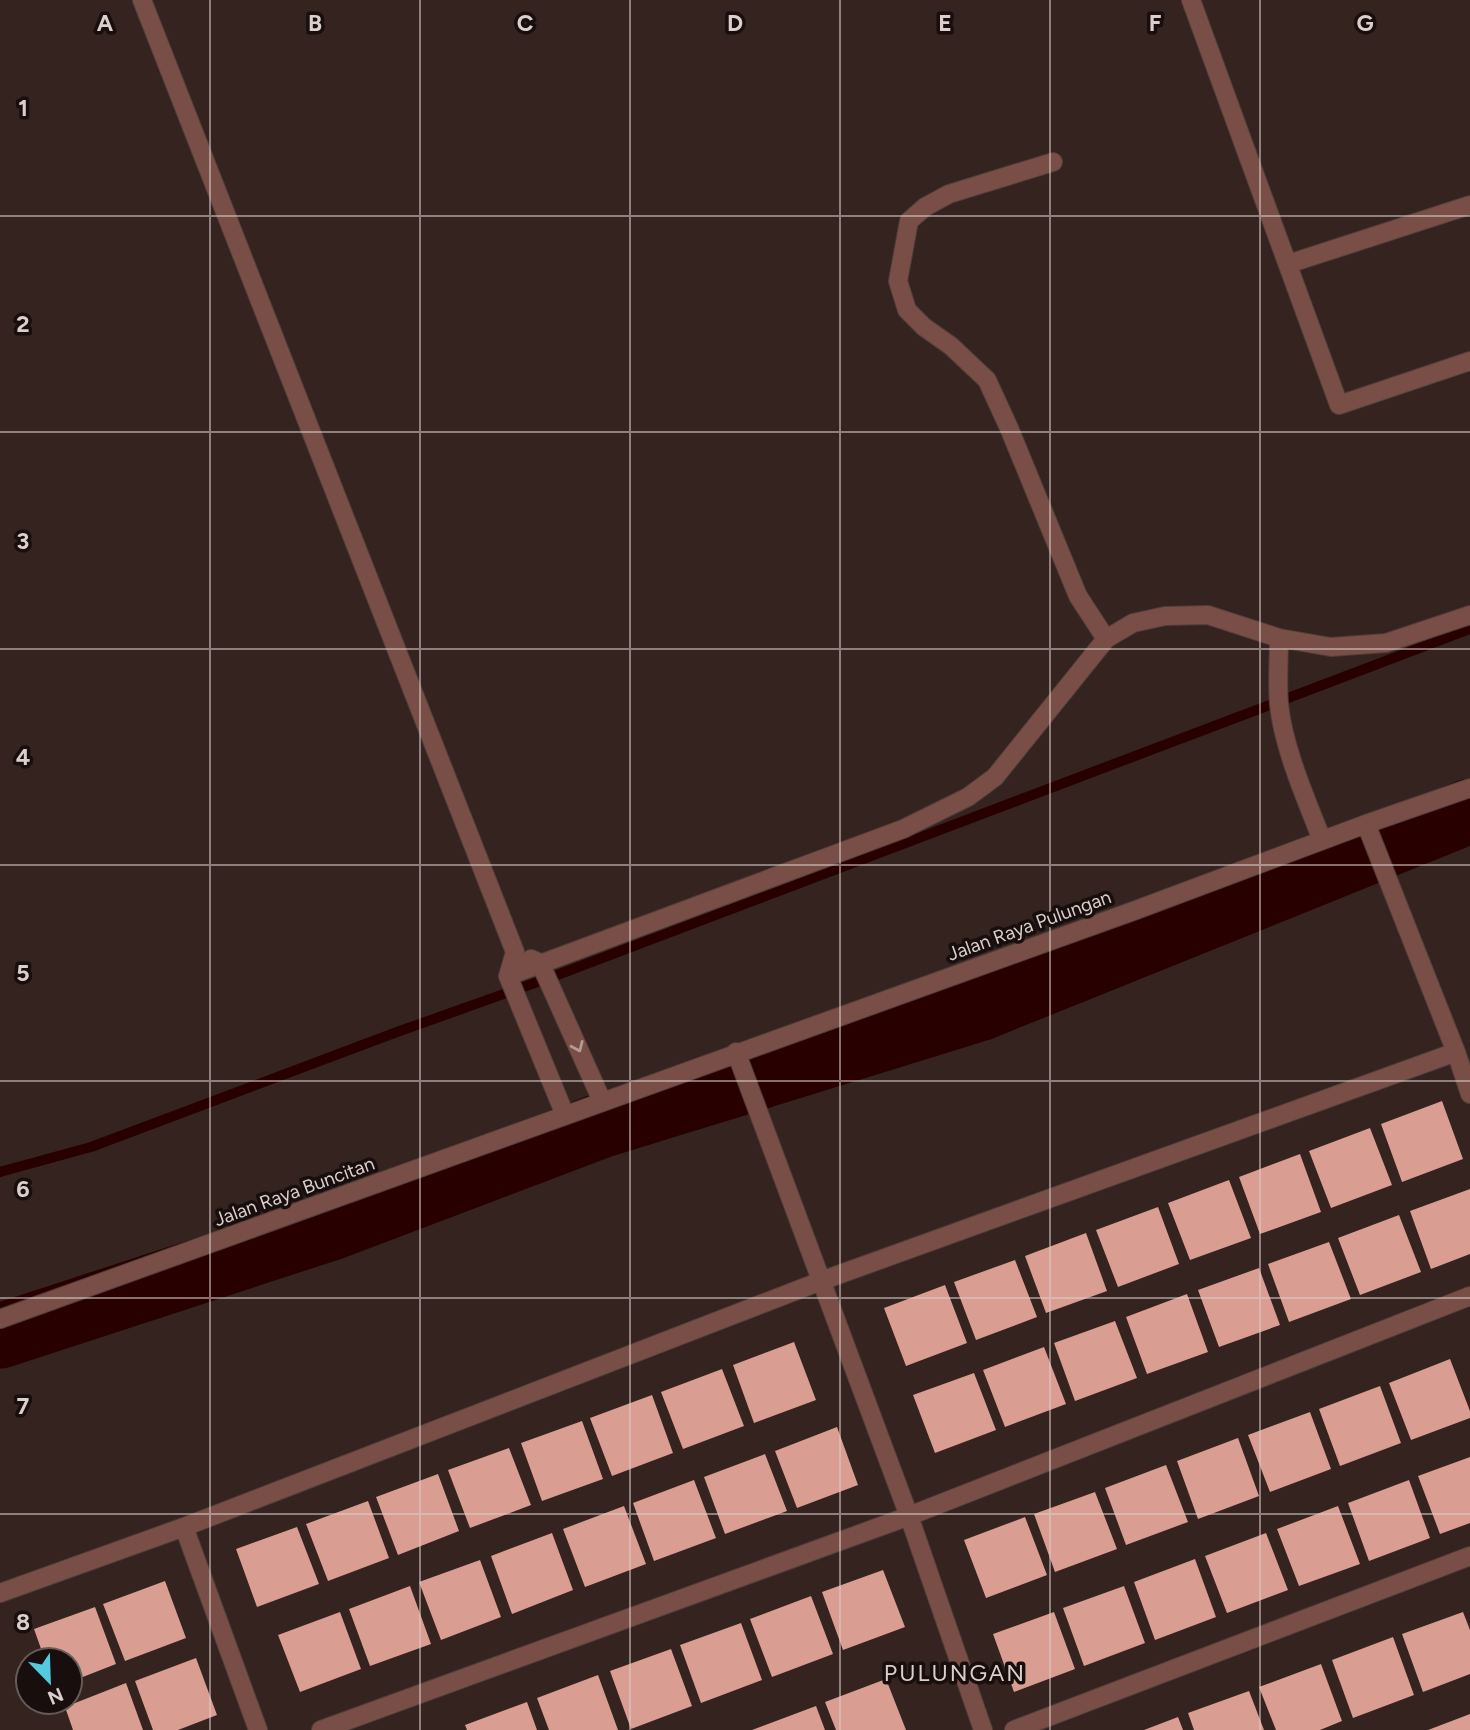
<svg xmlns="http://www.w3.org/2000/svg" width="1470" height="1730" font-family="Figtree,sans-serif">
<style>
.lines{fill:none;stroke-linecap:round;stroke-linejoin:round}
.stream{stroke:#280000;stroke-width:10}
.river{stroke:#280000;stroke-width:65}
.building{fill:#da9d92}
.minor-casing{stroke:#503e3b;stroke-width:20}
.minor{stroke:#794e46;stroke-width:18}
.oneway{stroke:#b49b96}
.grid{fill:none;stroke:#dbcecb;stroke-width:2;stroke-opacity:0.55}
.labels{text-anchor:middle;stroke-width:7;stroke-linejoin:round;paint-order:stroke}
.street-label{font-size:19px;fill:#dbcecb;stroke:#170e0d}
.quarter-label{font-size:23px;letter-spacing:2px;fill:#dbcecb;stroke:#170e0d}
.grid-label{font-size:23px;text-anchor:middle;font-weight:bold;fill:#dbcecb;stroke:#170e0d;stroke-width:7;stroke-linejoin:round;paint-order:stroke}
</style>
<rect width="100%" height="100%" fill="#35231f"/>
<g class="lines">
<!-- stream -->
<path class="stream" d="M0,1172L91,1147L397,1032L560,974L1470,629"/>
<!-- river -->
<path class="river" d="M0,1336L331,1228L600,1126L979,1009L1470,811"/>
</g>
<!-- building -->
<path class="building" d="M1442,1101L1463,1159L1402,1182L1381,1124Z
M1370,1128L1392,1185L1331,1208L1309,1151Z
M1300,1154L1321,1212L1260,1234L1239,1177Z
M1229,1180L1251,1238L1190,1260L1168,1203Z
M1470,1189V1254L1431,1269L1410,1211Z
M1158,1207L1179,1264L1118,1287L1096,1230Z
M1399,1215L1421,1272L1360,1295L1338,1238Z
M1086,1233L1107,1291L1046,1313L1025,1256Z
M1329,1242L1351,1299L1289,1322L1268,1264Z
M1015,1260L1037,1317L976,1340L954,1282Z
M1259,1268L1280,1325L1219,1347L1198,1290Z
M945,1285L967,1343L906,1366L884,1308Z
M1187,1294L1208,1352L1147,1374L1126,1317Z
M1115,1321L1137,1378L1075,1401L1054,1343Z
M794,1342L816,1400L754,1423L733,1365Z
M1044,1347L1066,1404L1005,1427L983,1370Z
M1450,1359L1470,1411V1418L1411,1440L1389,1383Z
M722,1369L744,1426L683,1449L661,1392Z
M974,1373L996,1430L935,1453L913,1395Z
M1380,1386L1401,1443L1340,1466L1319,1409Z
M652,1395L673,1453L612,1476L590,1418Z
M1310,1412L1331,1469L1270,1492L1248,1435Z
M582,1421L603,1479L542,1501L521,1443Z
M837,1427L858,1485L797,1508L775,1451Z
M1238,1438L1259,1496L1198,1519L1177,1461Z
M509,1448L531,1505L470,1528L448,1470Z
M765,1454L787,1511L725,1534L704,1477Z
M1470,1457V1523L1440,1534L1418,1476Z
M1166,1465L1188,1522L1126,1545L1105,1488Z
M438,1474L459,1531L398,1555L376,1497Z
M694,1480L716,1538L654,1561L633,1503Z
M1409,1480L1430,1538L1369,1561L1348,1503Z
M1095,1492L1117,1549L1055,1572L1034,1514Z
M368,1501L389,1558L328,1581L306,1524Z
M624,1506L646,1564L585,1587L563,1529Z
M1338,1506L1360,1564L1299,1586L1277,1529Z
M1025,1517L1047,1575L986,1598L964,1540Z
M297,1527L319,1584L257,1607L236,1549Z
M552,1533L573,1590L512,1614L491,1556Z
M1266,1533L1288,1590L1227,1613L1205,1556Z
M1195,1559L1216,1617L1155,1640L1134,1582Z
M480,1560L501,1617L441,1640L419,1582Z
M883,1570L905,1627L843,1650L822,1592Z
M165,1581L186,1638L125,1661L103,1604Z
M410,1586L431,1644L370,1666L349,1609Z
M1124,1586L1145,1643L1084,1666L1063,1608Z
M811,1596L833,1654L772,1677L750,1619Z
M95,1607L116,1664L70,1682V1660H45L34,1629Z
M340,1612L361,1669L300,1692L278,1635Z
M1054,1612L1075,1669L1014,1692L993,1634Z
M1463,1612L1470,1630V1674L1423,1692L1402,1634Z
M741,1623L762,1680L701,1703L680,1645Z
M1393,1637L1414,1695L1353,1718L1332,1660Z
M671,1649L692,1706L631,1729L610,1671Z
M196,1658L217,1715L178,1730H153L135,1681Z
M1321,1664L1342,1721L1320,1730H1276L1259,1687Z
M598,1675L618,1730H549L537,1698Z
M886,1679L906,1730H836L825,1702Z
M126,1683L143,1730H73L65,1707Z
M1249,1691L1264,1730H1194L1188,1713Z
M527,1702L537,1730H467L465,1725Z
M816,1706L825,1730H752Z
M1470,1714V1730H1428Z
M1178,1717L1183,1730H1144Z"/>
<g class="lines">
<defs>
<path id="minor" d="M142,0L515,952L508,976L565,1115
M1191,0L1339,405L1470,361
M1053,162L949,194L925,207L909,221L898,281L907,310L924,327L951,346L987,380L1009,428L1078,596L1106,639
M1288,264L1470,205
M1279,638C1279,660 1277,682 1279,704C1283,747 1306,799 1322,840
M1366,824L1456,1052L1470,1094
M531,959L540,963L546,976L602,1101
M508,976L903,829L968,797L995,777L1106,639L1133,623L1165,616L1208,615L1279,638L1331,647L1386,643L1470,615
M736,1052L909,1516L983,1730
M0,1319L1136,910L1366,824L1470,788
M184,1527L258,1730
M0,1593L184,1527L821,1281L1456,1052
M321,1730L909,1516L1470,1296
M1014,1730L1470,1556"/>
</defs>
<!-- minor casing -->
<use href="#minor" class="minor-casing"/>
<!-- minor -->
<use href="#minor" class="minor"/>
</g>
<!-- one-way arrows -->
<defs><path id="oneway-chevron" d="M-2-3.5L2.5 0L-2 3.5" fill="none" stroke-width="1.6" stroke-linecap="round" stroke-linejoin="round" transform="scale(1.75)"/></defs>
<use class="oneway" href="#oneway-chevron" transform="translate(578 1047) rotate(66)"/>
<!-- grid -->
<path class="grid" d="M210,0V1730M420,0V1730M630,0V1730M840,0V1730M1050,0V1730M1260,0V1730M0,216H1470M0,432H1470M0,649H1470M0,865H1470M0,1081H1470M0,1298H1470M0,1514H1470"/>
<g class="labels">
<!-- street labels -->
<g class="street-label">
<text transform="translate(1029 925) rotate(-20)" y="7">Jalan Raya Pulungan</text>
<text transform="translate(294 1191) rotate(-20)" y="7">Jalan Raya Buncitan</text>
</g>
<!-- quarter labels -->
<g class="quarter-label">
<text x="955" y="1681">PULUNGAN</text>
</g>
</g>
<g class="grid-label">
<text x="105" y="31">A</text>
<text x="315" y="31">B</text>
<text x="525" y="31">C</text>
<text x="735" y="31">D</text>
<text x="945" y="31">E</text>
<text x="1155" y="31">F</text>
<text x="1365" y="31">G</text>
<text x="23" y="116">1</text>
<text x="23" y="332">2</text>
<text x="23" y="549">3</text>
<text x="23" y="765">4</text>
<text x="23" y="981">5</text>
<text x="23" y="1197">6</text>
<text x="23" y="1414">7</text>
<text x="23" y="1630">8</text>
</g>
<!-- north arrow -->
<g transform="translate(49 1681) rotate(157)"><circle r="33" fill="#170e0d" stroke="#655b59" stroke-width="2"/>
<path d="M0-5L12 26L0 18L-12 26Z" fill="#54cade"/>
<text y="-10" font-size="19" font-weight="bold" text-anchor="middle" fill="#dbcecb">N</text>
</g>
</svg>
